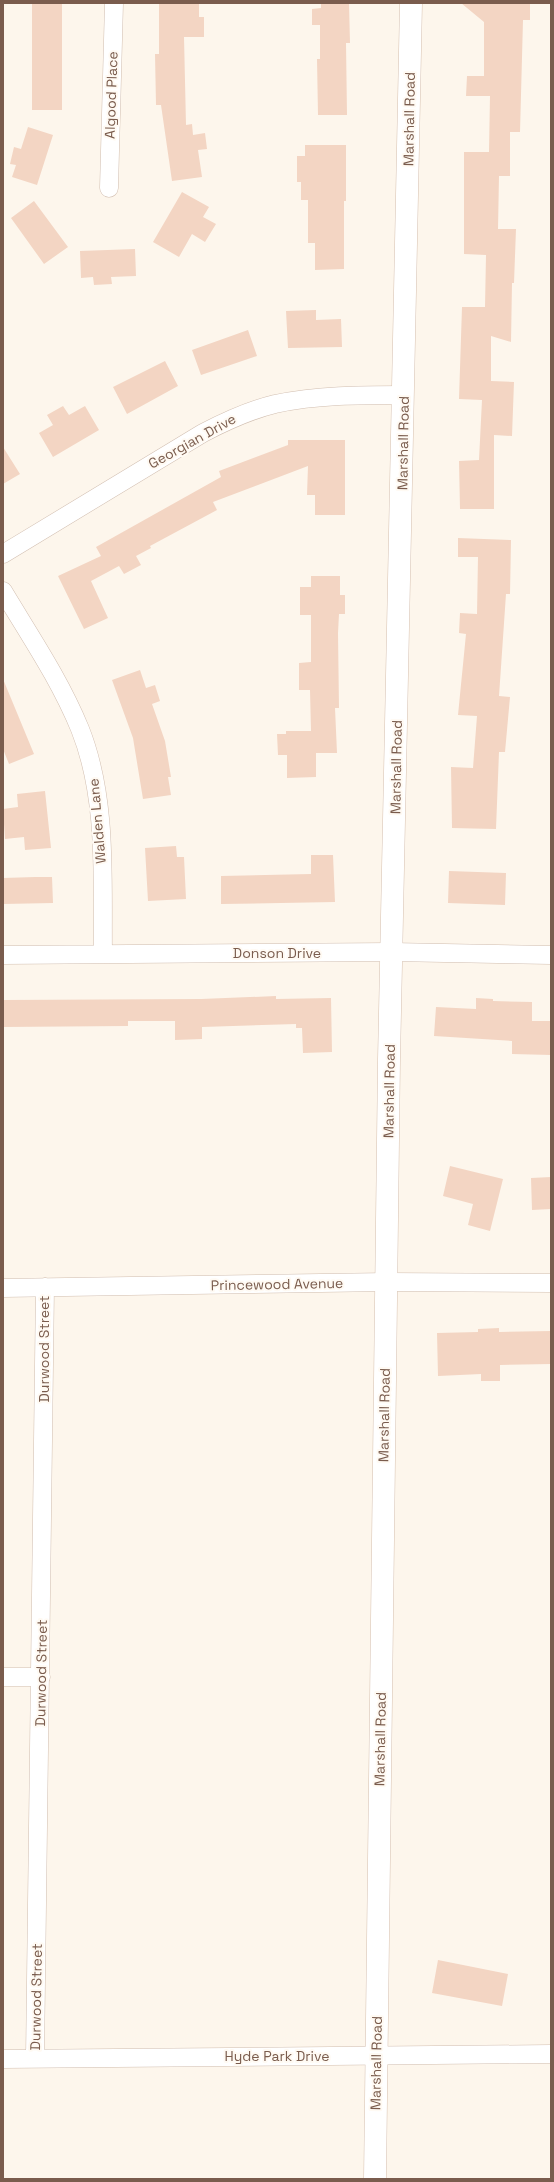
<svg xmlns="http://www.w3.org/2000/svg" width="554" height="2182" font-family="'Space Grotesk',sans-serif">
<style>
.building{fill:#f3d5c3}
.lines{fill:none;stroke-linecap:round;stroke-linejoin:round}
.street-casing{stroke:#d1beb0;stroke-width:19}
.secondary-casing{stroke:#d6c0b0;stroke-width:23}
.street{stroke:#fff;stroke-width:18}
.secondary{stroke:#fff;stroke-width:22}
.labels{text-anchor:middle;stroke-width:4;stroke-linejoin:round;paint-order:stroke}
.street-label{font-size:14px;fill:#7a5c4d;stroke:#fffaf3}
</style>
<rect width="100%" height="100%" fill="#fdf6ec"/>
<!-- building -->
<path class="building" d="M32,3H62V110H32Z
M159,3H199V17H204V37H184L186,125L192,124L193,135L205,133L207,149L198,150L202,177L172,181L161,105H156L155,54H159Z
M321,3H349L350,43H346L347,115H318L317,59H320V25H312V9L321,8Z
M461,3H530V20H523L520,132H510V176H499L498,229H516L514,283H512L511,342L491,336V381L514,382L512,436L494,435V509H460L459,461L479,460L482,400L459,399L462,307H485L486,255L464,254V152H489L490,96H466L467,76H484V22Z
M28,127L53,135L37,185L12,177L16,165L10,164L14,147L21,149Z
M305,145H346V201H344V269L315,270V243H308V200H301V182H297V156H305Z
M182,192L209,207L203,217L216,224L205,242L192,234L179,257L153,242Z
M34,201L68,247L44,264L11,218Z
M135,249L136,276L111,277L112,284L94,285L93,277L81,278L80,251Z
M316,310V320L341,319L342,347L288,348L286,311Z
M248,330L257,356L201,375L192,350Z
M165,361L178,386L127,414L113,387Z
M63,406L69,415L85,406L99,430L53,457L39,433L53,425L47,415Z
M288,440H345V515H315V495H307L308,466L213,502L217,510L150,546L151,548L136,556L141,565L124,574L119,566L91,581L108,618L84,629L58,576L101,556L96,547L221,477L219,471L288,445Z
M3,447L20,474L3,484Z
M458,538L511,540L510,594H506L499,696L510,697L505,752H499L496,829L452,828L451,767L473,768L477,716L458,715L466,634L459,633L460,613L477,614L478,557H458Z
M311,576H340V595H345V614H339L338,633L339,708H335L337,753H316V777L287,778V755H278L277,734H286V731H311L310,690H299V663L311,662V615H300V587H311Z
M140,670L146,688L155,685L160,701L152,704L165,741L171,777H168L171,795L143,799L133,738L112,680Z
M3,679L34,754L9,764L3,749Z
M45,791L51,848L25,850L24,837L5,839L3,809L18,807L17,794Z
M176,846L177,857H184L186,899L148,901L145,848Z
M311,855H333L335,902L221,904V876L311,874Z
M449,871L506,873L505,905L448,903Z
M35,877H52L53,903L3,904V878Z
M276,996V999L331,998L332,1052L303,1053L302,1028H296V1024L202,1027V1039L175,1040V1021H128V1026L3,1027V1000L201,999Z
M476,998L493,999V1001L532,1002V1021H551V1055L512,1054V1041L434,1036L436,1007L476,1009Z
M450,1166L503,1179L490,1231L468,1225L473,1204L443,1196Z
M551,1177V1209L532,1210L531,1178Z
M499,1328V1332L551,1331V1364L500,1365V1381H481V1374L438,1376L437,1333L478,1332V1329Z
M438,1960L508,1974L502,2006L432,1993Z"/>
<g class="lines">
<defs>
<path id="street" d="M109,188L114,3
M3,554L203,433C226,421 250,410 275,404C317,395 360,395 404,395
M3,591C30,636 60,680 80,729C108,799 102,880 103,954
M3,955L392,952L551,955
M3,1288L387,1282L551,1283
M3,1677H41
M35,2058L45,1287
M3,2059L551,2054"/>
<path id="secondary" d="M375,2179L389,1060L411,3"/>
</defs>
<!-- street casing -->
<use href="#street" class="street-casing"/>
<!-- secondary casing -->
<use href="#secondary" class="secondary-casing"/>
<!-- street -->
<use href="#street" class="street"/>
<!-- secondary -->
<use href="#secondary" class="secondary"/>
</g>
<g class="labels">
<!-- street labels -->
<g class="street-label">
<text transform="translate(111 95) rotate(-88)" y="5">Algood Place</text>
<text transform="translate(409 119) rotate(-89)" y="5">Marshall Road</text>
<text transform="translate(192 441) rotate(-29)" y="5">Georgian Drive</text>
<text transform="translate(403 443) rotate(-89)" y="5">Marshall Road</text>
<text transform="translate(396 767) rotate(-89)" y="5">Marshall Road</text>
<text transform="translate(97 821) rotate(-95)" y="5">Walden Lane</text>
<text x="277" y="958">Donson Drive</text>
<text transform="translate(389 1091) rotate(-89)" y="5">Marshall Road</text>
<text transform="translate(277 1284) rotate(-1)" y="5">Princewood Avenue</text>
<text transform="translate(44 1349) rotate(-90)" y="5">Durwood Street</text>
<text transform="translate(384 1415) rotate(-89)" y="5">Marshall Road</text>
<text transform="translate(41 1673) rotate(-89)" y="5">Durwood Street</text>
<text transform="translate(380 1739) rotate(-89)" y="5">Marshall Road</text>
<text transform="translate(36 1997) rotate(-89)" y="5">Durwood Street</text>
<text x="277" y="2061">Hyde Park Drive</text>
<text transform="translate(376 2063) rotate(-89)" y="5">Marshall Road</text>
</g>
</g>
<!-- border -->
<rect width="554" height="2182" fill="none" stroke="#7a5c4d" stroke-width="8"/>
</svg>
